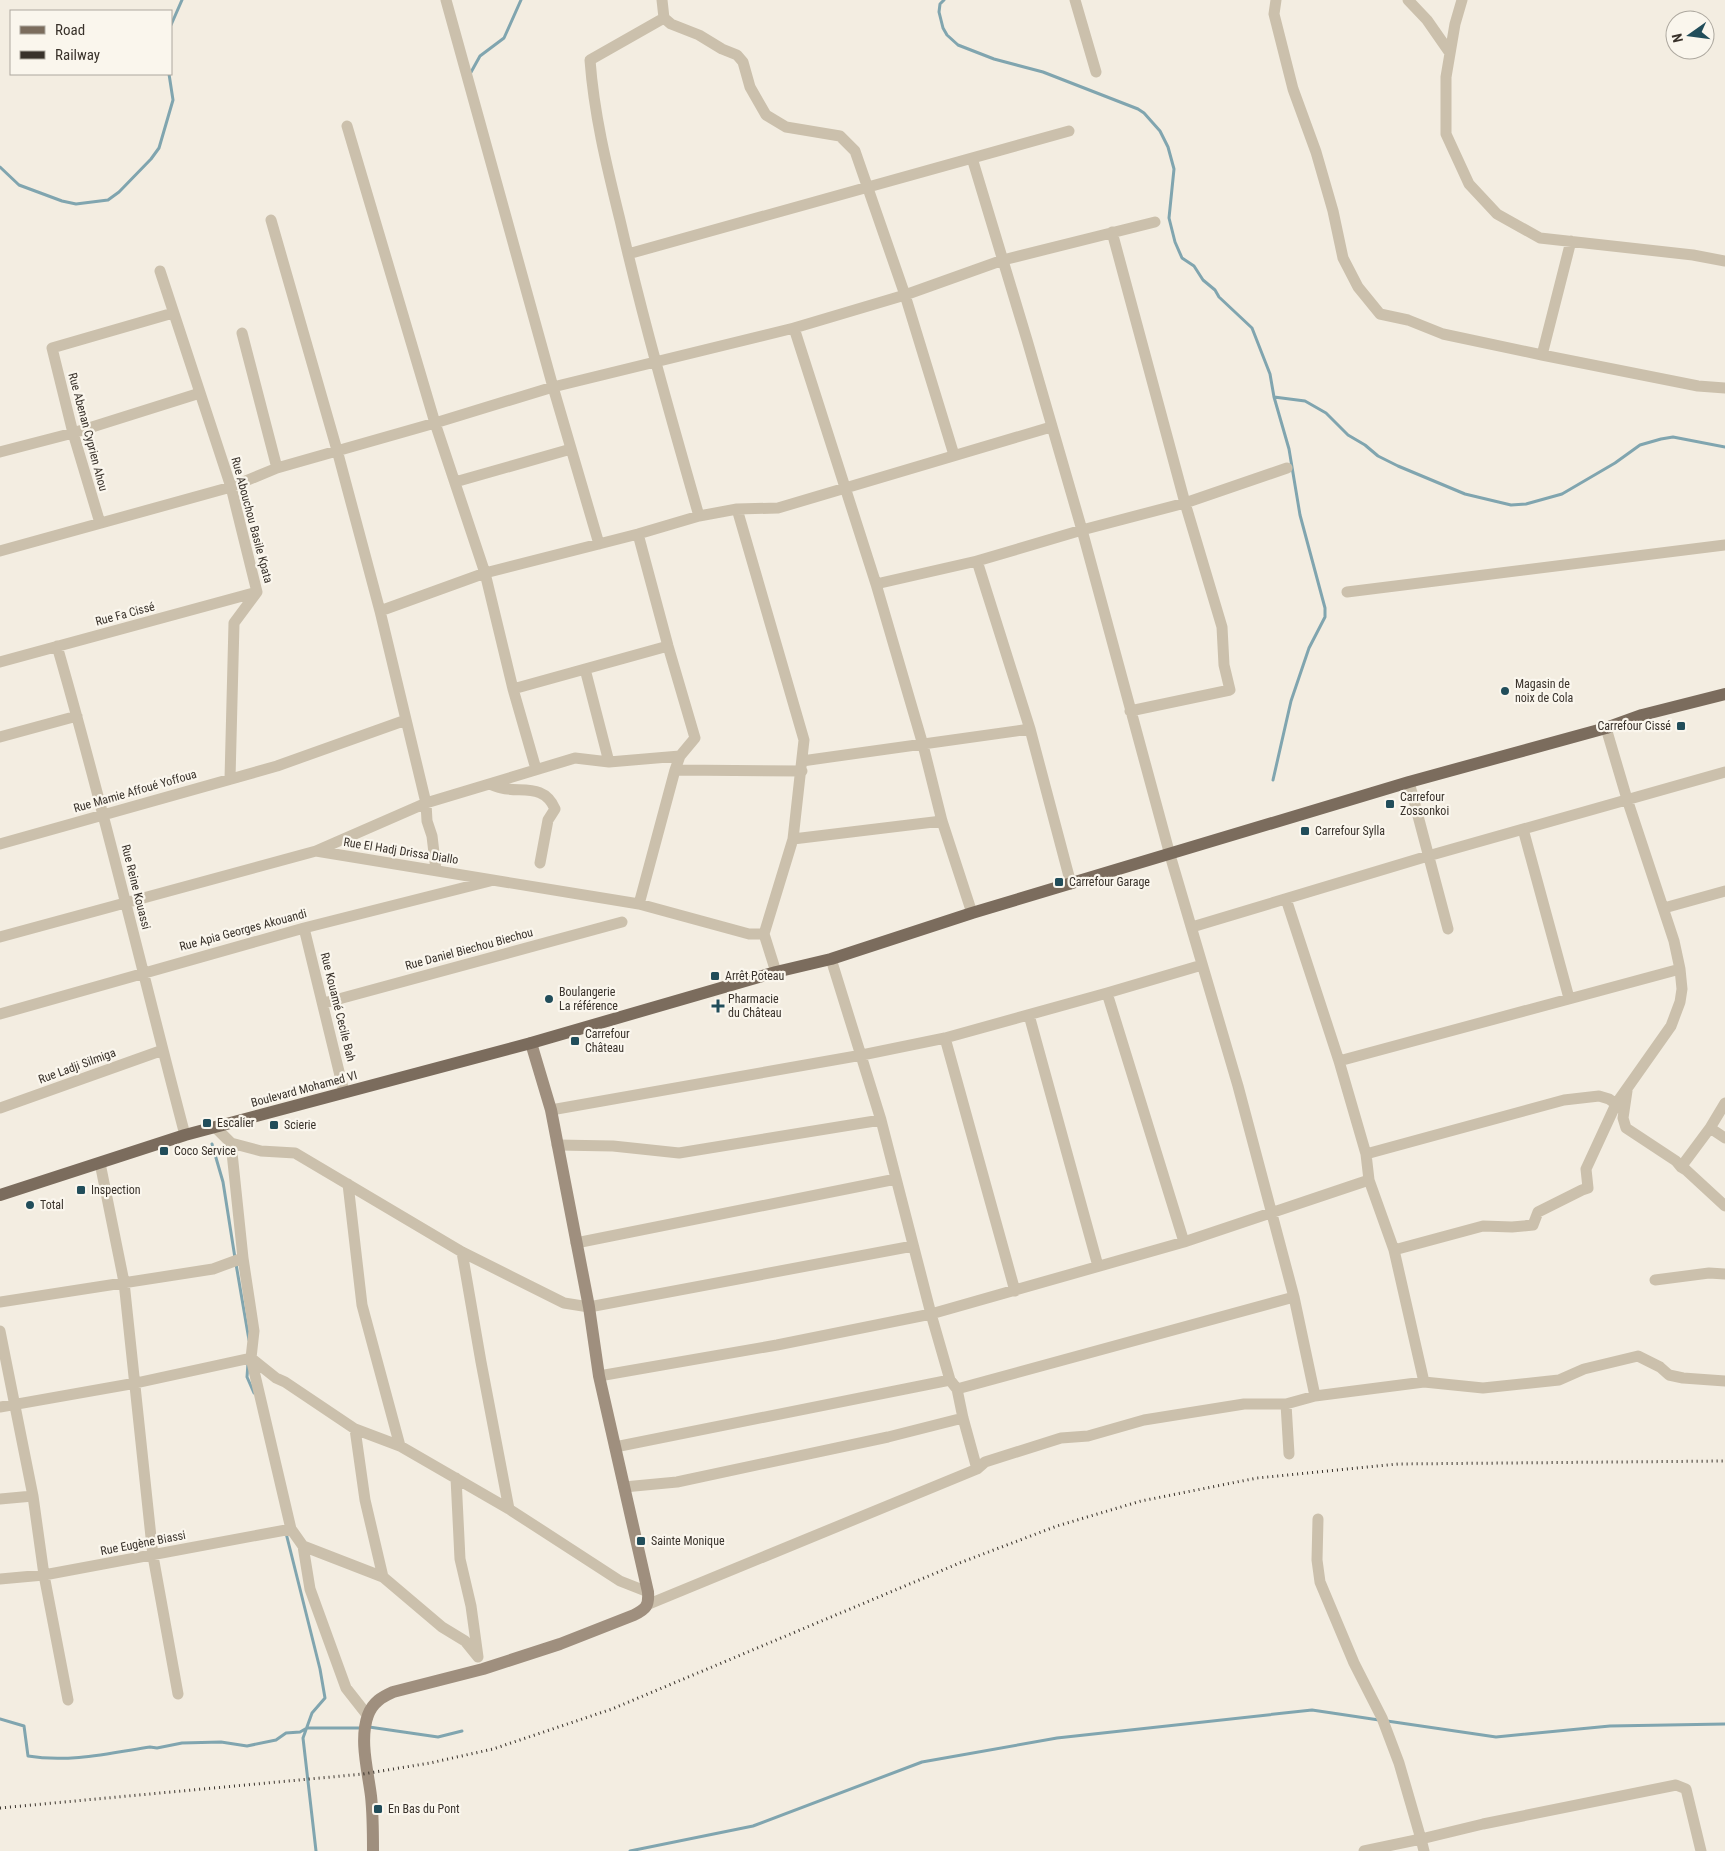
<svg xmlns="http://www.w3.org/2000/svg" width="1725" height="1851" font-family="'Roboto Condensed',sans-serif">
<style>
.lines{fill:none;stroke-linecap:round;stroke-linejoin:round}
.stream{stroke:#80a5af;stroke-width:3}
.street{stroke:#cbc0ac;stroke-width:11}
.secondary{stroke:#9f8f7e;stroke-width:12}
.primary{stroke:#7b6c5d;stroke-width:12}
.rail{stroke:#39322b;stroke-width:3;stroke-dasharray:1 4;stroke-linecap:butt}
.poi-dot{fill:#214d5a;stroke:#faf6ed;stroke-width:2}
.labels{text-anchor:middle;stroke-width:4.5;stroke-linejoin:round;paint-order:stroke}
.street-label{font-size:12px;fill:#39322b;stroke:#faf6ed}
.poi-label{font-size:12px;fill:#39322b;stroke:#faf6ed;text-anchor:start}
</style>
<rect width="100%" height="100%" fill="#f3ede1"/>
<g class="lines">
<!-- stream -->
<path class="stream" d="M944,0L940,4L939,12L943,28L947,35L958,45L994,59L1043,72L1138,109L1144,113L1160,131L1168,147L1174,169L1169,218L1175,242L1182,258L1194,266L1203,280L1215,290L1219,297L1252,328L1270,374L1274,397L1305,401L1326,413L1348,435L1365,445L1378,456L1398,466L1465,494L1511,505L1526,504L1562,494L1615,463L1640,445L1661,439L1673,437L1725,447
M171,25L182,0
M470,74L480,56L504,38L521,0
M0,167L19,185L62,201L76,204L108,200L119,192L151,159L159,148L173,100L169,74
M1273,780L1291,701L1309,648L1325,617V608L1300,515L1289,449L1274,397
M212,1144L223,1182L235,1258
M236,1264L249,1340
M248,1363L247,1377L254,1393
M286,1533L320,1669L325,1698L312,1713L303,1738L316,1851
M0,1719L24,1726L28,1756C68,1763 111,1753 150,1747L157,1748L182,1743L221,1742L247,1746L276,1740L286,1733L300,1732L307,1728H363
M1387,1721L1496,1737L1610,1726L1725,1724
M369,1727L438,1737L462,1731
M630,1851L753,1826L922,1762L1057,1738L1312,1710L1379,1720"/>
<!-- street -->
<path class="street" d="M446,0L553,387L599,544
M662,0L664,18L671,24L699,35L722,49L737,55L743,62L750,87L766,115L786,127L840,136L855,151L905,295L954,455
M1075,0L1096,72
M1276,0L1274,14L1293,89L1316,152L1333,211L1343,258L1358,287L1380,314L1408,320L1443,334L1542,355L1698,386L1725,388
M1408,0L1427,20L1450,53
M1462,0L1455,24L1446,77V134L1469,184L1497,214L1540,238L1693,255L1725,261
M664,18L590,60C594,115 607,167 620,220C643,320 671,418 699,516
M347,126L435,423L485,573L513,689L536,769
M972,158L1027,340L1082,530L1170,855L1238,1086L1294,1297L1315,1396
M271,220L337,450L380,611L426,803L427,821L432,836L436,870
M1112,232L1185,503L1222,627L1224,665L1230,690L1130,711
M628,254L1069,131
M160,271L231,487L257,592L234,623L230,779
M794,328L876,584L923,745L942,821L972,913
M242,333L277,468
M1542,355L1571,241
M0,452L73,433L200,393
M455,482L571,449
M737,509L804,740L793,839L764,934
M100,523L73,433L52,348L173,313
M638,534L668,646L695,738L680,756L675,770L639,904
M0,551L231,487L277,468L435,423L553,387L794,328L905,295L1003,260L1155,222
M977,561L1030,729L1071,884
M876,584L977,561L1082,530L1185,503L1287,468
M1347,592L1725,545
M380,611L485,573L638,534L699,516L737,509L778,508L1051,427
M57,646C104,808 142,972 185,1135
M0,662L257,592
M585,669L609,762
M513,689L668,646
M0,737L77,716
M802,761L1030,729
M675,770L802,771
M1409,782L1448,929
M489,784C493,785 497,787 501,788C521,793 544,783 555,809L548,820L540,863
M1523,829L1569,998
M793,839L942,821
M0,844L277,766L406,720
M316,851L426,803L575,758L609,762L680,756
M1286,899L1339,1061L1366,1154L1369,1180L1394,1250L1424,1382
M1664,908L1725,891
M1192,927L1428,856L1725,772
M304,928L344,1092
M0,937L316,851L639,904L749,934H764L776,972
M831,959L881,1120L931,1314L950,1380L957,1389L963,1418L977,1469
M1107,993L1184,1242
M324,1003L622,922
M0,1014L304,928L490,881
M1029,1015L1098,1266
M945,1038L1015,1291
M1339,1061L1680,969
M1627,1091L1623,1118L1626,1128L1676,1161L1681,1167L1686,1170L1725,1206
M0,1108L163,1050
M551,1110L862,1055L945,1038L1107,993L1202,965
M215,1127L231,1143L243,1258L254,1331L251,1358L291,1529L303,1546L383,1577L442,1627L465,1641L478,1657
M1710,1128L1725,1138
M231,1143L261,1151L295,1153L462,1252L564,1303L589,1307L913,1246
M557,1145L613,1146L679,1153L881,1120
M1366,1154L1564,1100L1599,1096L1609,1099L1616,1104L1671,1026L1680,1002L1682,989L1680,969L1674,941L1627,799L1606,728
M100,1163L124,1282L153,1556L178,1694
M1681,1167L1710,1128L1725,1103
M348,1184L362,1305L400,1446
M576,1243L896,1179
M1394,1250L1483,1226L1512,1227L1533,1225L1538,1212L1582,1190L1588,1188L1586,1169L1616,1104
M462,1252L481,1362L509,1509
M1655,1280L1709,1273L1725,1274
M0,1302L213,1269L243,1258
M0,1331L33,1496L44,1575L68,1700
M599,1376L777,1345L931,1314L1184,1242L1369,1180
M957,1389L1294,1297
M1286,1404L1289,1454
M0,1407L136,1383L251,1358L276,1378L285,1382L355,1429L400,1446L509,1509L620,1581L648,1592
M355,1429L365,1500L383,1577
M615,1447L950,1380
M456,1478L460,1559L471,1606L478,1657
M624,1487L677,1482L888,1437L963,1418
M0,1499L33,1496
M1318,1519L1317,1560L1320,1582L1354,1663L1382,1718L1399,1763L1421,1839L1364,1851
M303,1546L310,1589L346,1688L368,1716
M0,1579L44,1575L291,1529
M649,1604L977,1469L985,1462L1061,1438L1088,1436L1144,1420L1244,1404H1286L1315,1396L1424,1382L1483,1388L1559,1380L1584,1369L1638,1356L1660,1367L1669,1375L1683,1378L1725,1381
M1424,1851L1421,1839L1483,1824L1676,1785L1686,1789L1701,1851"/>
<!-- secondary -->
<path class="secondary" d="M373,1851C373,1833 373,1814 371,1796C368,1771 359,1740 368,1715C373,1702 382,1697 393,1692L483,1669L560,1644L634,1615C646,1609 649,1606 648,1592L599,1376L589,1307L551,1110L531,1043"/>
<!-- primary -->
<path class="primary" d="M0,1195L185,1135L531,1043L776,972L831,959L972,913L1409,782L1606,728L1642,715L1725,694"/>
<!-- rail -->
<path class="rail" d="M0,1808L363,1774L430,1763L493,1749L612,1709L962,1562L1057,1526L1141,1501L1257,1478L1398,1464L1725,1461"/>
</g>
<!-- markers -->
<g class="poi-dot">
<circle cx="1505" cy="691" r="5"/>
<rect x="1676" y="721" width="10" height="10" rx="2.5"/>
<rect x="1385" y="799" width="10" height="10" rx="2.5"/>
<rect x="1300" y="826" width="10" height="10" rx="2.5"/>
<rect x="1054" y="877" width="10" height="10" rx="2.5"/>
<rect x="710" y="971" width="10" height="10" rx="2.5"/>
<circle cx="549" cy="999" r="5"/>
<path d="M715.5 998.5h5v5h5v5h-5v5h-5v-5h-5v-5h5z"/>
<rect x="570" y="1036" width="10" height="10" rx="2.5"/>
<rect x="202" y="1118" width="10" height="10" rx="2.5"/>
<rect x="269" y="1120" width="10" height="10" rx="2.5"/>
<rect x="159" y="1146" width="10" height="10" rx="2.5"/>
<rect x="76" y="1185" width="10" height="10" rx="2.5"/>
<circle cx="30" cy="1205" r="5"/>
<rect x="636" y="1536" width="10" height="10" rx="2.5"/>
<rect x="373" y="1804" width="10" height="10" rx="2.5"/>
</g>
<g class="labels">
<!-- street labels -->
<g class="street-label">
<text transform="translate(88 432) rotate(75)" y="4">Rue Abenan Cyprien Ahou</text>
<text transform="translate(252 520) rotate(75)" y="4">Rue Abouchou Basile Kpata</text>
<text transform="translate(125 614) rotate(-15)" y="4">Rue Fa Cissé</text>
<text transform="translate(135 791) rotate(-16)" y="4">Rue Mamie Affoué Yoffoua</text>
<text transform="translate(401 851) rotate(9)" y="4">Rue El Hadj Drissa Diallo</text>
<text transform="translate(136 887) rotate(76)" y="4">Rue Reine Kouassi</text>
<text transform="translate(243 930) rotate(-15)" y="4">Rue Apia Georges Akouandi</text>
<text transform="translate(469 949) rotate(-15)" y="4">Rue Daniel Biechou Biechou</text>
<text transform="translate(338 1007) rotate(76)" y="4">Rue Kouamé Cecile Bah</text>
<text transform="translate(77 1066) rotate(-20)" y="4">Rue Ladji Silmiga</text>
<text transform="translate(304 1089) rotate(-15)" y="4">Boulevard Mohamed VI</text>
<text transform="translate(143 1543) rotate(-11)" y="4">Rue Eugène Biassi</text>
</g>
<!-- poi labels -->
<g class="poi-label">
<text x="1515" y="688">Magasin de<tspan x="1515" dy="14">noix de Cola</tspan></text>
<text x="1671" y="730" text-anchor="end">Carrefour Cissé</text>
<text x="1400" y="801">Carrefour<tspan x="1400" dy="14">Zossonkoi</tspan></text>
<text x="1315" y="835">Carrefour Sylla</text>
<text x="1069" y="886">Carrefour Garage</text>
<text x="725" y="980">Arrêt Poteau</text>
<text x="559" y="996">Boulangerie<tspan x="559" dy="14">La référence</tspan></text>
<text x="728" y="1003">Pharmacie<tspan x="728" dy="14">du Château</tspan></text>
<text x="585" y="1038">Carrefour<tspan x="585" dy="14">Château</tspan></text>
<text x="217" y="1127">Escalier</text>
<text x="284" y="1129">Scierie</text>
<text x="174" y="1155">Coco Service</text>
<text x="91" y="1194">Inspection</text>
<text x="40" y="1209">Total</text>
<text x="651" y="1545">Sainte Monique</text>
<text x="388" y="1813">En Bas du Pont</text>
</g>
</g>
<!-- legend -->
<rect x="10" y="10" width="162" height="65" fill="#faf6ed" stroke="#ada89f"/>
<rect x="20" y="26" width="25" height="8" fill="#7b6c5d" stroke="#ada89f"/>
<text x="55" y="35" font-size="15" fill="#39322b">Road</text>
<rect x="20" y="51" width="25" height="8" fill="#39322b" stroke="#ada89f"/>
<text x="55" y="60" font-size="15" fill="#39322b">Railway</text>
<!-- north arrow -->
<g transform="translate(1690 35) rotate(256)"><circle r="24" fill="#faf6ed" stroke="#ada89f"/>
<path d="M0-4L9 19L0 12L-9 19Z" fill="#214d5a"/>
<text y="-8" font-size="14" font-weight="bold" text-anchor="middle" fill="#39322b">N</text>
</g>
</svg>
